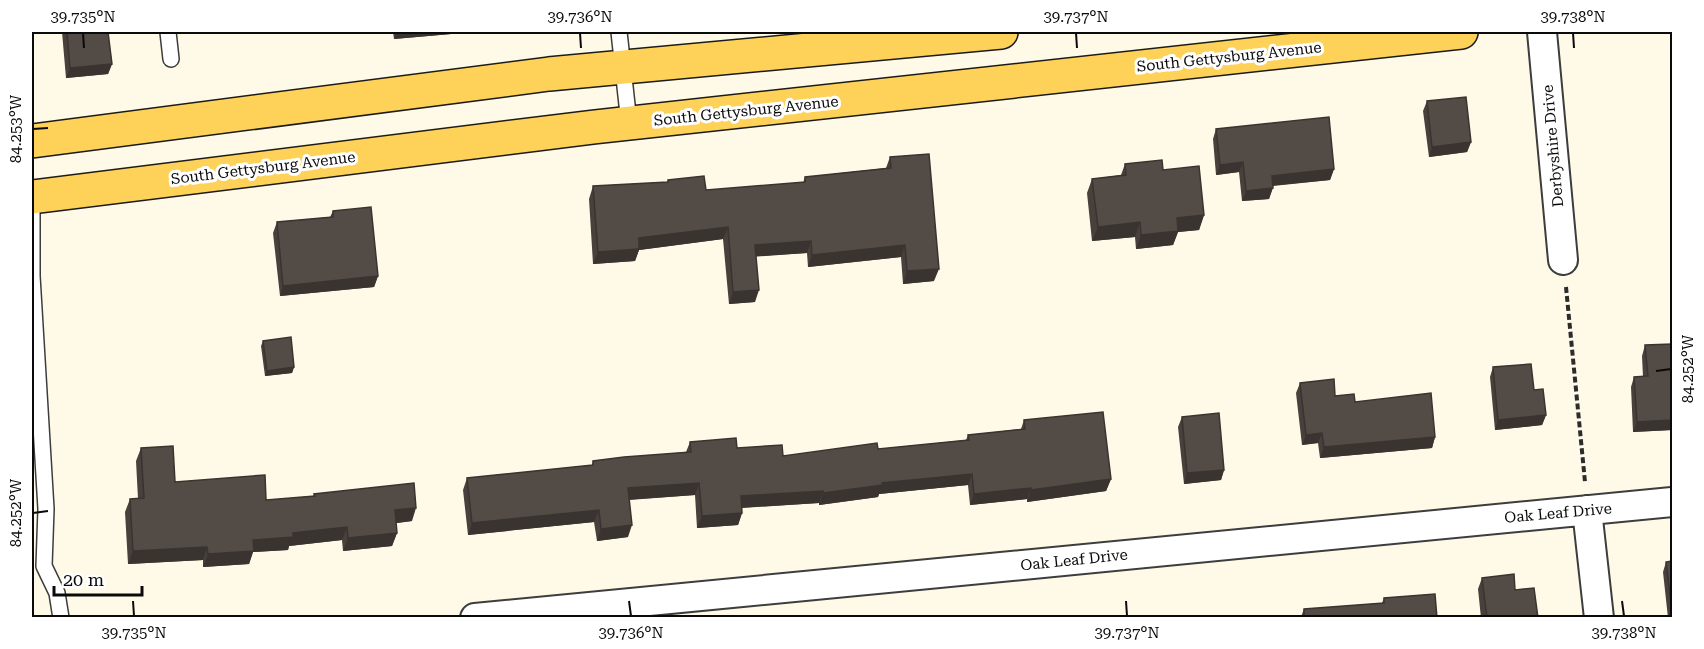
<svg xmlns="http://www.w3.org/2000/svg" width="1704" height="649" font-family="'Roboto Serif',serif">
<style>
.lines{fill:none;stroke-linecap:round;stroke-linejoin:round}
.lane-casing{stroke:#3d3d3d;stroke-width:18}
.street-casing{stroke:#3d3d3d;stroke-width:32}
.primary-casing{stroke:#1b1b1b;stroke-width:36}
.path{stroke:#2c2c2c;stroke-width:4;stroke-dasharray:6 3;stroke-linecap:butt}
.lane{stroke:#fff;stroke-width:15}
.street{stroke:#fff;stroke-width:28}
.primary{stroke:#fed258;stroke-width:33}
.wall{fill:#47403c}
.shaded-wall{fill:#3a3431}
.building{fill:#534b46;stroke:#3a3431;stroke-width:1.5}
.ticks{fill:none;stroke:#0a0a0a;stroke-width:2}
.labels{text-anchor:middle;stroke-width:6;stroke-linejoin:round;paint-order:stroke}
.street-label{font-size:15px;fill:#0a0a0a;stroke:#fff}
.neatline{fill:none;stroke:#0a0a0a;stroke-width:2}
.ticks-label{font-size:15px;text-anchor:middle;fill:#0a0a0a}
</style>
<rect width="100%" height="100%" fill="#fffae7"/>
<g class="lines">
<defs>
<path id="lane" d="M168,32L171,59
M619,32L629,123
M32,195V276L46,509L44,566L57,593L61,618"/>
<path id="street" d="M1542,32L1563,260
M1587,510L1599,618
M475,618L1672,502"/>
<path id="primary" d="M32,141L549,74L1001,32
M32,197L594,127L1461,32"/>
</defs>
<!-- lane casing -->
<use href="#lane" class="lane-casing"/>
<!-- street casing -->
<use href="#street" class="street-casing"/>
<!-- primary casing -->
<use href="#primary" class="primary-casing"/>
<!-- path -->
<path class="path" d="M1566,287L1585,482"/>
<!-- lane -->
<use href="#lane" class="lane"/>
<!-- street -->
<use href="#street" class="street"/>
<!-- primary -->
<use href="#primary" class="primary"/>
</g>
<!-- wall -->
<path class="wall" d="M62,32H108L112,64L108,74L66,78Z
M393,32H474L394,39Z
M1427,101L1471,142L1467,152L1429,157L1423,111Z
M1216,129L1334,169L1330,180L1273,186L1269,199L1242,201L1239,172L1216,175L1213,139Z
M890,157L934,281L903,284L901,257L808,267L807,253L756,256L755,302L729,304L723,239L639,250L635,261L593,264L589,199L593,186L667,182L668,180L706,190L803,183L805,177L886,168Z
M1125,164L1163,170L1204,215L1199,230L1178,232L1173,245L1136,249L1135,237L1092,241L1087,193L1092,179L1121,175Z
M333,211L378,276L374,287L280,296L273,233L277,222L330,217Z
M263,341L294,367L292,373L265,376L261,346Z
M1645,345L1672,350V430L1633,432L1631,387L1634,377H1643L1642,356Z
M1493,367L1534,390L1546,415L1542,425L1495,430L1490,377Z
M1300,383L1355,402L1435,437L1432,448L1320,458L1318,443L1302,445L1296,393Z
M1182,417L1224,470L1221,480L1184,484L1178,427Z
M1024,420L1111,479L1106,491L1027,502V499L970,505L968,485L879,494L878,497L819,505V503L742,508V513L738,525L697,528L695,495L629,500L628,537L597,541L594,522L468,535L463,490L467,478L592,465L593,461L686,452L690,442L737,448L783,456L878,449L966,440L968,435L1021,429Z
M141,448L175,482L266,500L313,496L314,494L412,521L396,523L397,533L392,546L343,551L342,540L289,546L288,550L253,552L249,564L203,567V560L128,564L125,512L130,499H138L136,461Z
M1672,561V618H1668L1663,572L1666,562Z
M1482,578L1515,590L1538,618H1481L1478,589Z
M1435,594L1301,617L1304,609L1382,603L1384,598Z"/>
<!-- shaded-wall -->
<path class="shaded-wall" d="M397,32H474L394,39Z
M112,64L108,74L66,78L70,68Z
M1471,142L1467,152L1429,157L1432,147Z
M1243,162L1239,172L1216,175L1220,165Z
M1334,169L1330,180L1268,186L1272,176Z
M1273,188L1269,199L1242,201L1246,191Z
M1204,215L1199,230L1178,232L1173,245L1136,249L1141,235L1177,218Z
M1140,222L1135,237L1092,241L1098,227Z
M728,227L723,239L639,250L635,261L593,264L598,252L639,238Z
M811,241L807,253L751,257L755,245Z
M905,245L901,257L808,267L812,255Z
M939,269L934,281L903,284L907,271Z
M378,276L374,287L280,296L283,286Z
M759,290L755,302L729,304L733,292Z
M294,367L292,373L265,376L267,371Z
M1546,415L1542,425L1495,430L1498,420Z
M1672,420V430L1633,432L1637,422Z
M1322,433L1318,443L1302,445L1306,435Z
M1435,437L1432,448L1320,458L1324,447Z
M1224,470L1221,480L1184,484L1187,473Z
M972,474L968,485L879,494L878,497L819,505L823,493L882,483Z
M1111,479L1106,491L1027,502L1031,490Z
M699,483L695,495L624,500L628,488Z
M1031,488L1027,499L970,505L974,494Z
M823,491L819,503L737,508L741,496Z
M416,508L412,521L390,524L395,510Z
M599,510L594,522L468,535L472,523Z
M742,513L738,525L697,528L702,516Z
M632,525L628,537L597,541L601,529Z
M347,527L342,540L289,546L288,550L253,552L249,564L203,567L208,554L253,540L293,533Z
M397,533L392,546L343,551L348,538Z
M207,547L203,560L128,564L133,551Z"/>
<!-- building -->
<path class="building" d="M67,32H108L112,64L70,68Z
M1466,97L1471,142L1432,147L1427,101Z
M1329,117L1334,169L1272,176L1273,188L1246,191L1243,162L1220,165L1216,129Z
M929,154L939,269L907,271L905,245L812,255L811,241L755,245L759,290L733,292L728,227L639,238V249L598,252L593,186L668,182V180L704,176L706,190L805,182V177L891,168L890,157Z
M1162,160L1163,170L1199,166L1204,215L1177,218L1178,231L1141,235L1140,222L1098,227L1092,179L1126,175L1125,164Z
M371,207L378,276L283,286L277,222L333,217V211Z
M291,337L294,367L267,371L263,341Z
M1672,344V420L1637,422L1634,377L1648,376L1645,345Z
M1531,364L1534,390L1543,389L1546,415L1498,420L1493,367Z
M1334,379L1335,396L1354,394L1355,402L1431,393L1435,437L1324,447L1322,433L1306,435L1300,383Z
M1103,412L1111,479L1031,490V488L974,494L972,474L882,483L883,485L823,493V491L741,496L742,513L702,516L699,483L628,488L632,525L601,529L599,510L472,523L467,478L593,465V461L624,457L691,452L690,442L736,438L737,448L782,445L783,456L877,443L878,449L969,440L968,435L1025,429L1024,420Z
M1219,413L1224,470L1187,473L1182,417Z
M173,446L175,482L265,475L266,500L315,496L314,494L414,483L416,508L395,510L397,533L348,538L347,527L293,533V537L253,540L254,551L208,554L207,547L133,551L130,499L144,498L141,448Z
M1672,561V610L1666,562Z
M1514,574L1515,590L1534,588L1538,618H1487L1482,578Z
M1435,594L1437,618H1292L1304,617V609L1384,603V598Z"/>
<!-- ticks -->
<path class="ticks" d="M83,33L84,48M580,33L581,48M1076,33L1077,48M1573,33L1574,48M33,129L48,128M1656,371L1671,369M33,513L48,511M133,601L134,616M629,601L631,616M1126,601L1127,616M1622,601L1624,616"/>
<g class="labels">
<!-- street labels -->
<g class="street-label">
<text transform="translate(1229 57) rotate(-6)" y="5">South Gettysburg Avenue</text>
<text transform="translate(746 111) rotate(-6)" y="5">South Gettysburg Avenue</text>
<text transform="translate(1553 146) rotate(-95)" y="5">Derbyshire Drive</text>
<text transform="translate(263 168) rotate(-7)" y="5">South Gettysburg Avenue</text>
<text transform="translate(1558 513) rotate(-5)" y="5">Oak Leaf Drive</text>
<text transform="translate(1074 560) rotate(-6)" y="5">Oak Leaf Drive</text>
</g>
</g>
<!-- border -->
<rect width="1704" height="649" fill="none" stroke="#ffffff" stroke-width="66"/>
<!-- scale -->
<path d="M54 586v9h88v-9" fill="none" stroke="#0a0a0a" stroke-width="3"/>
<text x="63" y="586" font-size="18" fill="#0a0a0a" stroke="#ffffff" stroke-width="4.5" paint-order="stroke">20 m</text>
<rect x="33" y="33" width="1638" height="583" class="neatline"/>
<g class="ticks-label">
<text x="83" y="22">39.735°N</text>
<text x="580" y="22">39.736°N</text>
<text x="1076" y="22">39.737°N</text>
<text x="1573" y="22">39.738°N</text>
<text transform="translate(16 129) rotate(-90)" y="5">84.253°W</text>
<text transform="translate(1688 369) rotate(-90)" y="5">84.252°W</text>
<text transform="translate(16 513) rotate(-90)" y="5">84.252°W</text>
<text x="134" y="638">39.735°N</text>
<text x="631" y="638">39.736°N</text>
<text x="1127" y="638">39.737°N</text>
<text x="1624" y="638">39.738°N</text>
</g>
</svg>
